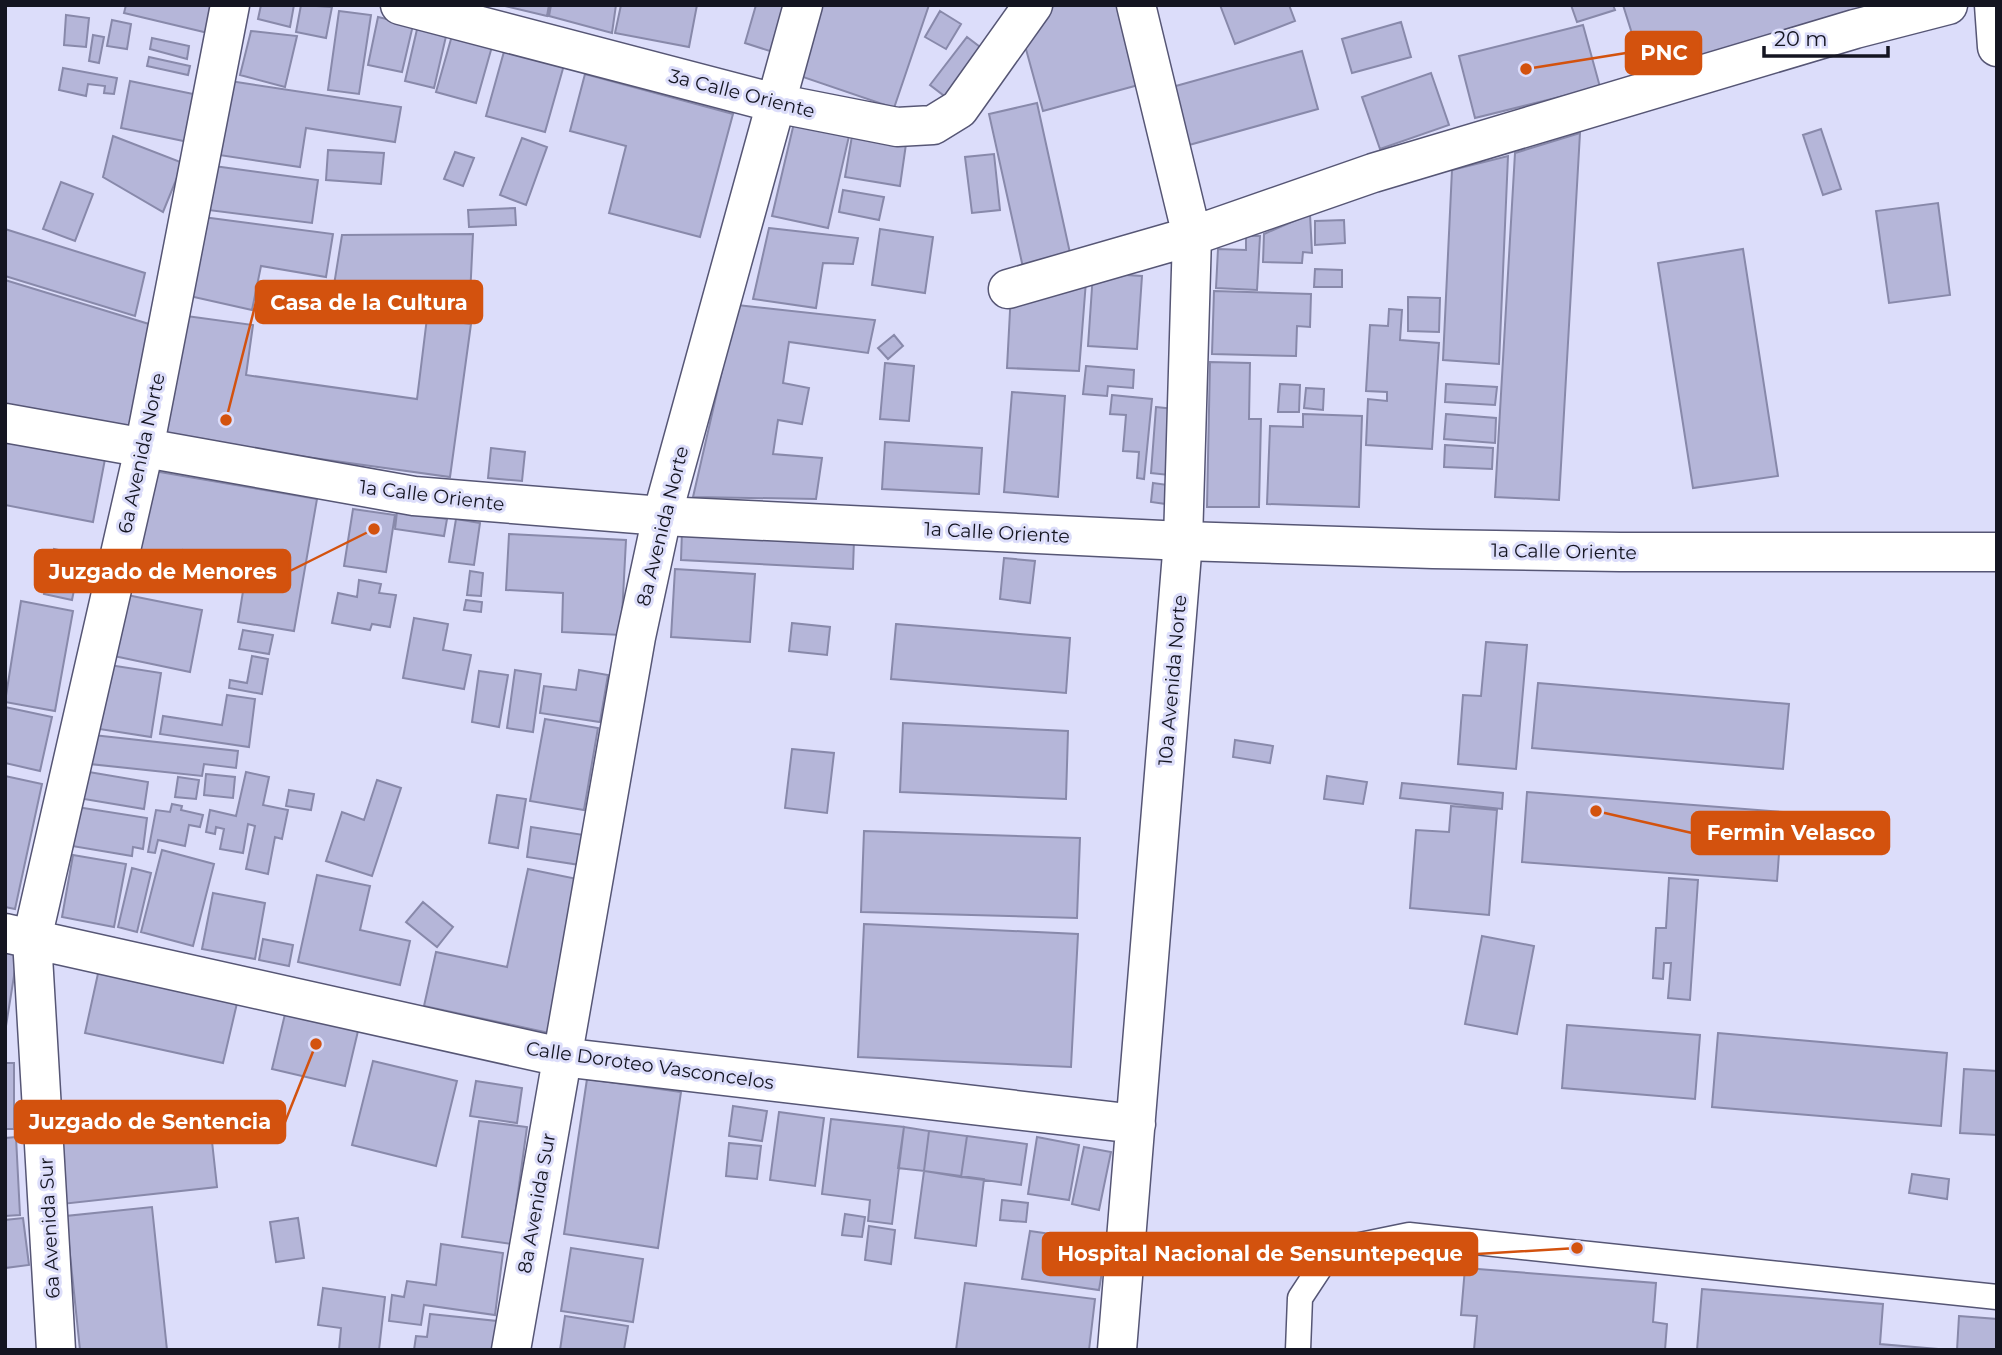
<svg xmlns="http://www.w3.org/2000/svg" width="2002" height="1355" font-family="Montserrat,sans-serif">
<style>
.building{fill:#b5b6d9;stroke:#8889aa;stroke-width:2}
.lines{fill:none;stroke-linecap:round;stroke-linejoin:round}
.service-casing{stroke:#565675;stroke-width:27}
.minor-casing{stroke:#565675;stroke-width:41}
.tertiary-casing{stroke:#565675;stroke-width:41}
.service{stroke:#fff;stroke-width:24}
.minor{stroke:#fff;stroke-width:38}
.tertiary{stroke:#fff;stroke-width:38}
.labels{text-anchor:middle;stroke-width:6;stroke-linejoin:round;paint-order:stroke}
.street-label{font-size:19px;fill:#141521;stroke:#dcddfa}
.leader{fill:none;stroke:#d3520e;stroke-width:2.5}
.callout-dot{fill:#d3520e;stroke:#dcddfa;stroke-width:2.5}
.callout{fill:#d3520e;stroke:#d3520e;stroke-width:2.5}
.callout-label{font-size:21px;text-anchor:middle;font-weight:bold;fill:#fff}
</style>
<rect width="100%" height="100%" fill="#dcddfa"/>
<!-- building -->
<path class="building" d="M126,5H214L208,33L124,13Z
M261,5H294L290,27L258,19Z
M301,5L332,7L326,38L296,32Z
M501,5H549L547,16Z
M551,5H616L612,33L549,16Z
M621,5H697L689,47L615,33Z
M756,5H788L773,52L745,43Z
M821,5H929L894,108L797,75Z
M1057,5H1122L1142,84L1043,111L1024,42L1048,8Z
M1220,5H1289L1295,21L1235,44Z
M1571,5H1613L1615,10L1577,22Z
M1623,5H1864L1865,8L1646,78Z
M339,11L371,15L359,94L328,90Z
M940,11L961,24L946,49L925,37Z
M66,15L89,18L86,47L64,45Z
M378,17L413,25L402,72L368,65Z
M112,20L131,24L127,49L107,46Z
M1401,22L1411,57L1352,73L1342,39Z
M418,25L447,32L434,88L405,81Z
M1583,25L1600,87L1475,118L1459,56Z
M251,31L297,36L285,87L240,75Z
M453,32L493,43L476,103L436,92Z
M93,35L104,37L99,63L89,61Z
M967,37L984,50L947,98L930,85Z
M152,38L189,46L187,59L150,49Z
M505,48L564,65L545,132L486,116Z
M1302,51L1318,109L1182,147L1165,89Z
M149,57L190,66L188,75L147,66Z
M63,68L117,78L114,94L104,93L105,86L88,84L86,96L59,90Z
M1431,73L1449,125L1380,149L1362,97Z
M585,74L733,114L700,237L609,213L626,146L570,131Z
M130,81L203,96L193,143L121,128Z
M230,81L401,107L395,142L306,128L300,167L219,155Z
M1037,103L1072,262L1024,272L989,114Z
M794,123L849,136L828,228L772,216Z
M1821,129L1841,189L1823,195L1803,135Z
M1580,133L1559,500L1495,497L1515,153Z
M113,136L183,163L163,212L103,177Z
M852,136L906,144L900,186L845,177Z
M522,138L547,147L526,205L500,195Z
M328,150L384,153L381,184L326,180Z
M455,152L474,158L463,186L444,179Z
M994,154L1000,210L972,213L965,157Z
M1508,156L1499,364L1443,360L1452,170Z
M214,166L318,180L312,223L208,210Z
M61,182L93,194L75,241L43,229Z
M843,190L884,197L879,220L839,212Z
M1938,203L1950,295L1889,303L1876,211Z
M515,208L516,225L469,227L468,210Z
M1310,214L1312,253L1303,252L1302,263L1263,262L1264,234Z
M203,217L333,234L326,277L261,266L252,310L185,295Z
M1344,220L1345,243L1315,245V221Z
M769,228L858,238L853,264L823,263L816,308L753,299Z
M5,229L145,273L135,316L5,276Z
M880,229L933,237L925,293L872,285Z
M473,234L470,297L330,310L342,235Z
M1246,236H1260L1257,290L1216,288L1218,249L1246,250Z
M1743,249L1778,476L1693,488L1658,263Z
M1315,269L1342,270V287H1314Z
M1093,273L1142,276L1137,349L1088,346Z
M5,280L149,324L130,434L5,410Z
M1086,281L1079,371L1007,368L1011,292Z
M1214,291L1311,294L1310,327L1297,326L1296,356L1212,354Z
M1408,297L1440,298L1439,332L1408,331Z
M737,305L875,320L868,353L789,342L783,383L809,388L802,424L778,420L773,454L822,458L816,499L693,497Z
M1389,309L1402,310L1400,340L1439,343L1432,449L1366,445L1368,399L1387,401V392L1366,391L1370,325L1388,326Z
M179,315L253,325L246,375L417,399L427,318L471,324L450,477L162,437Z
M894,335L903,346L888,359L878,348Z
M1210,362L1250,363L1249,419H1261L1259,507H1207Z
M885,363L914,366L909,421L880,419Z
M1086,366L1134,370L1133,388L1108,386L1107,396L1083,394Z
M1280,384L1300,385L1299,412H1278Z
M1446,384L1497,387L1495,405L1445,402Z
M1306,388L1324,389L1323,410L1304,408Z
M1012,392L1065,396L1058,497L1004,492Z
M1112,395L1152,399L1144,479L1137,478L1139,452L1123,451L1126,415L1110,414Z
M1156,407L1174,409L1169,475L1151,473Z
M1303,414L1362,416L1359,507L1267,504L1270,426L1303,427Z
M1446,414L1496,418L1495,443L1444,439Z
M5,440L105,459L93,522L5,505Z
M885,442L982,448L979,494L882,489Z
M1445,445L1493,448L1492,469L1444,467Z
M491,448L525,452L522,481L488,478Z
M148,470L317,499L294,631L238,622L248,561L183,550L177,584L130,576Z
M1153,483L1168,485L1166,504L1151,502Z
M353,509L395,515L386,572L344,566Z
M397,512L447,519L444,536L395,529Z
M456,519L480,523L474,565L449,562Z
M682,530L854,540L853,569L681,560Z
M509,534L626,540L621,635L562,632L563,593L506,590Z
M54,549L81,555L72,600L44,594Z
M1004,558L1035,561L1030,603L1000,599Z
M675,569L755,574L750,642L671,637Z
M470,571L483,573L481,596L467,595Z
M359,580L381,584L379,593L396,595L390,627L372,624L370,630L332,623L338,593L357,597Z
M122,594L202,610L190,672L109,655Z
M466,600L482,602L481,612L464,610Z
M21,601L73,611L55,711L5,702Z
M414,618L448,624L443,650L471,655L464,689L403,678Z
M792,623L830,627L827,655L789,651Z
M896,624L1070,638L1066,693L891,679Z
M243,630L273,635L269,654L239,649Z
M1486,642L1527,645L1516,769L1458,764L1463,695L1481,696Z
M252,656L268,659L262,694L229,688L230,680L247,683Z
M103,664L161,673L151,737L93,728Z
M515,670L541,674L533,732L507,728Z
M579,670L608,675L600,722L540,713L544,686L576,690Z
M479,671L508,675L499,727L472,722Z
M1538,683L1789,704L1783,769L1532,748Z
M227,695L255,699L249,747L160,734L163,716L222,725Z
M5,707L52,717L40,771L5,763Z
M545,719L598,728L584,810L530,801Z
M903,723L1068,731L1066,799L900,792Z
M93,735L238,751L236,768L204,764L202,776L90,764Z
M1235,740L1273,746L1270,763L1233,757Z
M792,749L834,753L827,813L785,808Z
M83,771L148,782L144,809L78,798Z
M246,772L269,777L263,805L288,810L282,839L275,837L268,874L246,869L255,826L248,824L243,853L220,849L224,829L216,827L215,834L206,832L210,810L236,816Z
M206,774L235,777L233,798L204,795Z
M5,776L42,784L15,909L5,907Z
M1327,776L1367,782L1363,804L1324,799Z
M178,777L199,780L196,799L175,797Z
M377,780L401,788L372,876L326,861L342,812L364,820Z
M1402,783L1503,793L1502,809L1400,798Z
M289,790L314,794L311,810L286,806Z
M1527,792L1782,812L1777,881L1522,862Z
M497,795L526,799L518,848L489,843Z
M172,804L182,806L181,810L203,815L200,827L189,825L185,846L158,840L155,853L148,852L156,810L170,812Z
M1451,806L1497,810L1489,915L1410,908L1416,830L1449,832Z
M77,807L147,818L143,849L133,847L132,856L72,846Z
M531,827L584,835L580,865L527,857Z
M864,831L1080,838L1077,918L861,912Z
M162,850L214,864L193,946L141,932Z
M73,855L126,864L114,927L62,917Z
M132,868L151,873L137,932L118,927Z
M528,869L582,880L549,1033L424,1006L436,952L507,967Z
M317,875L370,886L360,930L410,941L400,985L298,962Z
M1669,878L1698,880L1690,1000L1668,998L1671,963H1664L1663,979L1653,978L1656,928H1666Z
M213,893L265,903L255,959L202,949Z
M423,902L453,927L437,947L406,922Z
M864,924L1078,934L1071,1067L858,1057Z
M1482,936L1534,946L1517,1034L1465,1024Z
M263,939L293,945L289,966L259,960Z
M5,949L18,951L6,1026H5Z
M99,969L238,999L223,1063L85,1033Z
M285,1014L358,1031L345,1086L272,1069Z
M1567,1025L1700,1035L1695,1099L1562,1088Z
M1718,1033L1947,1053L1941,1126L1712,1107Z
M373,1061L457,1081L436,1166L352,1145Z
M5,1063H14V1129H5Z
M1964,1069L1997,1071V1135L1960,1133Z
M587,1079L681,1092L658,1248L564,1234Z
M476,1081L522,1088L517,1123L470,1116Z
M733,1106L767,1111L762,1141L729,1136Z
M779,1112L824,1118L815,1186L770,1180Z
M209,1114L217,1187L62,1204L55,1131Z
M831,1119L904,1127L892,1224L868,1221L870,1200L822,1194Z
M479,1121L527,1127L511,1244L462,1237Z
M904,1127L929,1131L924,1171L898,1168Z
M929,1131L967,1136L961,1177L924,1171Z
M967,1136L1027,1144L1021,1185L961,1177Z
M16,1137L20,1215L5,1216V1138Z
M1037,1137L1079,1145L1069,1200L1028,1194Z
M729,1143L761,1146L757,1179L726,1176Z
M1084,1147L1111,1152L1099,1210L1072,1204Z
M924,1171L984,1179L976,1246L915,1238Z
M1912,1174L1949,1179L1947,1199L1909,1193Z
M1002,1200L1028,1203L1026,1222L1000,1220Z
M152,1207L167,1350H80L66,1216Z
M845,1214L865,1217L862,1237L842,1235Z
M23,1218L29,1265L5,1268V1220Z
M298,1218L304,1258L276,1262L270,1222Z
M869,1226L895,1230L891,1264L865,1260Z
M1030,1231L1107,1242L1099,1290L1022,1279Z
M441,1244L503,1253L495,1315L424,1305L421,1325L389,1321L392,1295L404,1297L407,1281L436,1285Z
M571,1248L643,1259L633,1322L561,1311Z
M1465,1268L1656,1283L1653,1322L1667,1324L1665,1350H1474L1477,1316L1461,1315Z
M965,1283L1095,1299L1089,1350H956Z
M323,1288L385,1297L379,1350H339L341,1328L318,1325Z
M1702,1289L1883,1304L1880,1344L1950,1350H1697Z
M430,1314L497,1321L494,1350H414L416,1336L427,1337Z
M565,1316L628,1326L624,1350H560Z
M1959,1316L1997,1319V1350H1957Z"/>
<g class="lines">
<defs>
<path id="service" d="M1298,1350L1300,1298L1331,1251L1409,1235L1997,1297"/>
<path id="minor" d="M400,5L775,103L897,127L933,125L959,109L1033,5
M1994,5L1997,47
M1008,289L1192,236L1373,173L1855,29L1948,5
M5,933L561,1057L1136,1124
M56,1350L32,939L144,449L230,5
M511,1350L636,637L662,516L803,5
M1117,1350L1183,541L1192,236L1136,5"/>
<path id="tertiary" d="M5,423L414,496L662,516L1183,541L1433,549L1620,552H1997"/>
</defs>
<!-- service casing -->
<use href="#service" class="service-casing"/>
<!-- minor casing -->
<use href="#minor" class="minor-casing"/>
<!-- tertiary casing -->
<use href="#tertiary" class="tertiary-casing"/>
<!-- service -->
<use href="#service" class="service"/>
<!-- minor -->
<use href="#minor" class="minor"/>
<!-- tertiary -->
<use href="#tertiary" class="tertiary"/>
</g>
<g class="labels">
<!-- street labels -->
<g class="street-label">
<text transform="translate(742 93) rotate(14)" y="7">3a Calle Oriente</text>
<text transform="translate(141 453) rotate(-78)" y="7">6a Avenida Norte</text>
<text transform="translate(432 495) rotate(7)" y="7">1a Calle Oriente</text>
<text transform="translate(662 526) rotate(-76)" y="7">8a Avenida Norte</text>
<text transform="translate(997 532) rotate(3)" y="7">1a Calle Oriente</text>
<text transform="translate(1564 551) rotate(1)" y="7">1a Calle Oriente</text>
<text transform="translate(1172 680) rotate(-85)" y="7">10a Avenida Norte</text>
<text transform="translate(650 1065) rotate(8)" y="7">Calle Doroteo Vasconcelos</text>
<text transform="translate(536 1203) rotate(-80)" y="7">8a Avenida Sur</text>
<text transform="translate(49 1228) rotate(-93)" y="7">6a Avenida Sur</text>
</g>
</g>
<!-- callouts -->
<path class="leader" d="M1526 69L1626 53M226 420L256 302M374 529L290 571M1596 811L1692 833M316 1044L285 1122M1577 1248L1477 1254"/>
<g class="callout-dot">
<circle cx="1526" cy="69" r="7"/>
<circle cx="226" cy="420" r="7"/>
<circle cx="374" cy="529" r="7"/>
<circle cx="1596" cy="811" r="7"/>
<circle cx="316" cy="1044" r="7"/>
<circle cx="1577" cy="1248" r="7"/>
</g>
<g class="callout">
<rect x="1626" y="32" width="75" height="42" rx="7"/>
<rect x="256" y="281" width="226" height="42" rx="7"/>
<rect x="35" y="550" width="255" height="42" rx="7"/>
<rect x="1692" y="812" width="197" height="42" rx="7"/>
<rect x="15" y="1101" width="270" height="42" rx="7"/>
<rect x="1043" y="1233" width="434" height="42" rx="7"/>
</g>
<g class="callout-label">
<text x="1664" y="60">PNC</text>
<text x="369" y="310">Casa de la Cultura</text>
<text x="163" y="579">Juzgado de Menores</text>
<text x="1791" y="840">Fermin Velasco</text>
<text x="150" y="1129">Juzgado de Sentencia</text>
<text x="1260" y="1261">Hospital Nacional de Sensuntepeque</text>
</g>
<!-- border -->
<rect width="2002" height="1355" fill="none" stroke="#141521" stroke-width="14"/>
<!-- scale -->
<path d="M1764 46v10h124v-10" fill="none" stroke="#141521" stroke-width="3.5"/>
<text x="1774" y="46" font-size="21" fill="#141521" stroke="#dcddfa" stroke-width="5" paint-order="stroke">20 m</text>
</svg>
